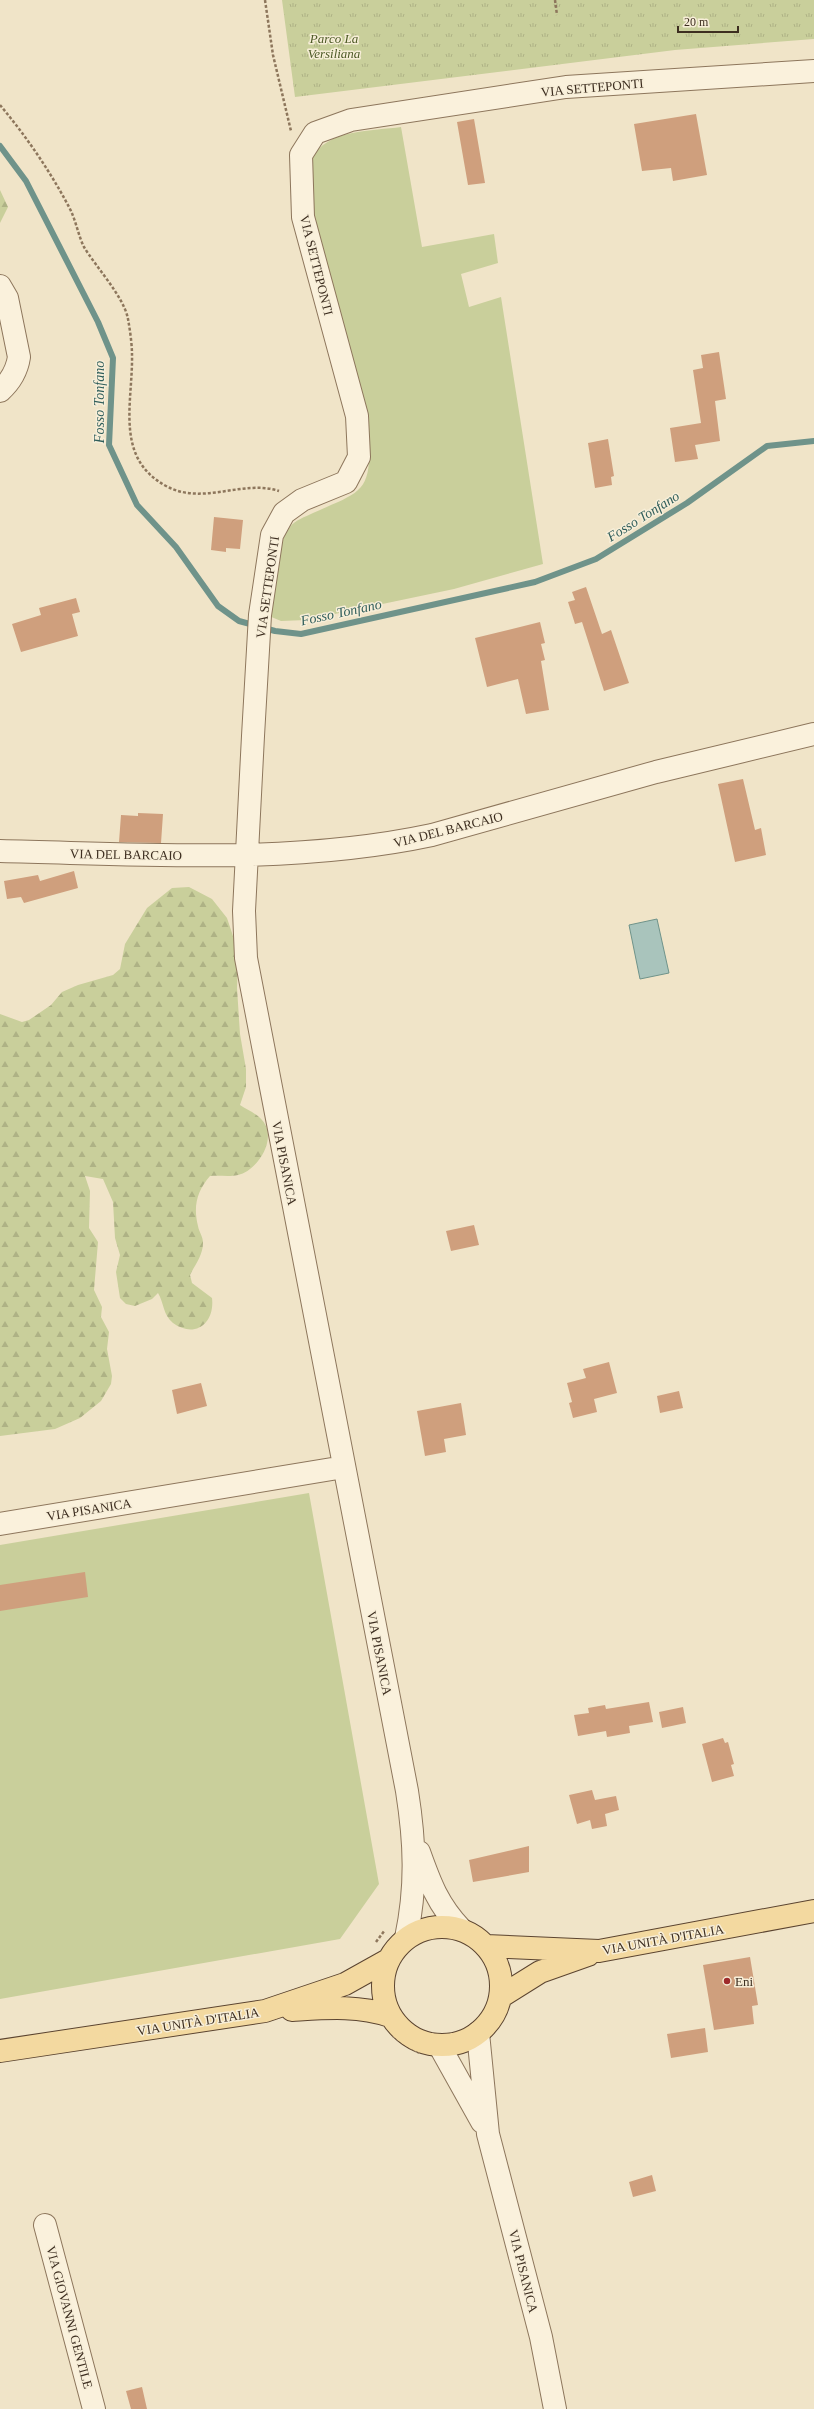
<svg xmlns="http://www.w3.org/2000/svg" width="814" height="2409" font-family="Georgia,serif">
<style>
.grass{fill:#c9cf9b}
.forest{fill:url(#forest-firs)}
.park{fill:url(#park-tufts)}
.water{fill:#a9c4bc;stroke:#6f938a}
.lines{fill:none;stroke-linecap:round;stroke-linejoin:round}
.stream{stroke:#6f938a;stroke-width:6}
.building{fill:#cf9f7d}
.minor-casing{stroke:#8d765c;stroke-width:24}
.major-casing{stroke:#5b4430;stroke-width:24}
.path{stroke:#8d765c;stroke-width:2.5;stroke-dasharray:3 2;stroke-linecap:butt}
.minor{stroke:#faf1dc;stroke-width:22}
.major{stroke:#f3d9a0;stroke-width:22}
.poi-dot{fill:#9e2a2b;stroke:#f7eed8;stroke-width:1.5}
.labels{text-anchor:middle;stroke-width:3;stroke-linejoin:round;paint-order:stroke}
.park-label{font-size:13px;font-style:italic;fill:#4d5a26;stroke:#f7eed8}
.street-label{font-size:13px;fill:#3d2e20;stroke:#f7eed8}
.poi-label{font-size:13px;fill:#3d2e20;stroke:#f7eed8;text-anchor:start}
.water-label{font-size:14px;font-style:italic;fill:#2f5d5a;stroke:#f7eed8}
</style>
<defs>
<pattern id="forest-firs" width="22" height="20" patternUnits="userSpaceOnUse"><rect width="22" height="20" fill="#c9cf9b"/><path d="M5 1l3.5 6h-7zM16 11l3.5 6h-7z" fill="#aeb285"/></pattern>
<pattern id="park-tufts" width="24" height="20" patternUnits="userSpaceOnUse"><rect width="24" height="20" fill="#c9cf9b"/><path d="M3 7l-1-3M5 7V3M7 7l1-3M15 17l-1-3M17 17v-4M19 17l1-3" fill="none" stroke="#aeb285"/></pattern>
</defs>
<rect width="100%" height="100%" fill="#f0e4c8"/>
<!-- grass -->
<path class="grass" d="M401,127L422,247L494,234L498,263L461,274L469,307L501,297L543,564L454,589L306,620L281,621L269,616C273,591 275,547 290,527C295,520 305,517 313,513C360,492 373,493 368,437L309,192C309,181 308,169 312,159C325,129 374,131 401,127Z
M309,1493L379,1884L340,1939L0,1999V1545Z"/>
<!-- forest -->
<path class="forest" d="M0,190L8,207L0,223Z
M189,887L212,899L227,918L235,942L238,962L237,988L240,1034L246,1069V1087L240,1105C249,1111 261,1115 266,1126C274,1144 256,1171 238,1175C229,1177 219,1175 210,1176C197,1191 193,1206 198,1226C199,1232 203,1236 203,1243C203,1255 195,1265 190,1275L192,1283L212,1298C215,1323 195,1339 173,1323C163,1315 164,1303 158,1293L152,1299L135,1306L126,1304L120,1298L116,1272L120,1255L115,1238L113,1202L103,1179L85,1176L90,1191L89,1228L98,1242L94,1290L102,1307L101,1317L109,1332L107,1349L112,1376L111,1384L101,1401L80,1418L55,1429L0,1436V1014L22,1022L29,1020L51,1005L62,992L78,985L113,975L120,969L125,944L147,908L172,888Z"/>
<!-- park -->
<path class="park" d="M282,0H814V39L675,50L295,97Z"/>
<!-- water -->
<path class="water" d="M657,919L669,973L640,979L629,925Z"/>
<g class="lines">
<!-- stream -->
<path class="stream" d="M0,146L26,181L98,322L113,358L109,445L137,505L176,547L218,606L239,621L275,631L301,634L535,582L596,559L687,503L767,446L814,441"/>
</g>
<!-- building -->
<path class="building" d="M696,114L707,175L673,181L671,168L642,171L634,124Z
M474,119L485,183L468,185L457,122Z
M719,352L726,399L715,401L720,441L695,445L698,459L675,462L670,428L701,423L693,370L703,368L701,355Z
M608,439L614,476L611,477L612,485L595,488L588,443Z
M214,517L243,520L240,549L226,548V552L211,550Z
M586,587L602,634L611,630L629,683L604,691L582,622L575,624L568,602L575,600L572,592Z
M76,598L80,612L72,614L78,636L21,652L12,624L41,615L39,608Z
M540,622L545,643L541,644L545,660L541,661L549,710L526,714L518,679L487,687L475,638Z
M743,779L755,830L761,828L766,855L735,862L718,784Z
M138,813L163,814L161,843L119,842L121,815L138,816Z
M74,871L78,888L24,903L21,897L7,899L4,881L38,875L40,881Z
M474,1225L479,1245L451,1251L446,1231Z
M609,1362L617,1393L594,1399L597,1412L573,1418L569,1403L572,1402L567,1383L586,1378L583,1369Z
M201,1383L207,1406L177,1414L172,1390Z
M679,1391L683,1408L660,1413L657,1396Z
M461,1403L466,1435L444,1439L446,1452L425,1456L417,1411Z
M85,1572L88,1597L0,1611V1585Z
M649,1702L653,1722L629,1726L630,1733L607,1737L606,1731L578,1736L574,1715L589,1713L588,1708L605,1705L606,1709Z
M683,1707L686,1723L662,1728L659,1712Z
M723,1738L725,1743L728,1742L734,1764L731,1765L734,1776L712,1782L702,1744Z
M592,1790L595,1800L616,1796L619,1810L605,1814L607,1826L592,1829L590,1820L577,1824L569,1795Z
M529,1846V1872L473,1882L469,1860Z
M750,1957L758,2005L752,2006L754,2024L714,2030L703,1965Z
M705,2028L708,2052L671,2058L667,2034Z
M652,2175L656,2191L633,2197L629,2182Z
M142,2387L147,2409H131L126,2391Z"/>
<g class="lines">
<defs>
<path id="minor" d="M0,286L7,298L19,357C17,370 10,382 0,391
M0,851C144,854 291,865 432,835L656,772L814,734
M0,1524L344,1467
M419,1852C430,1883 438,1905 461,1929
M406,1938C417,1886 415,1842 407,1791L246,958L244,911L253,736L260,615L272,535L284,513L302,500L346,482L359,457L357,416L303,217L301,155L315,133L351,120L566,87L814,71
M478,2033L488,2134L541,2337L555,2409
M439,2045L482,2122
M45,2225L94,2409"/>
<path id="major" d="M383 1986a59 59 0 1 1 118 0a59 59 0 1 1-118 0Z
M486,1946L599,1951L814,1911
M500,1997L540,1972L588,1955
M292,2010C326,2008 358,2005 390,2016
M0,2051L265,2011L345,1984L388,1960"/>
</defs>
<!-- minor casing -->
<use href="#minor" class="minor-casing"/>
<!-- major casing -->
<use href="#major" class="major-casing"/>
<!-- path -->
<path class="path" d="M265,0L273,55L291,131
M555,0L557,15
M0,105C26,136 50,171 69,207C76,220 78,235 84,247C96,267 124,297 128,319C130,330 132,344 132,355C133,402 114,458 166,486C203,506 243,479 279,491
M376,1942L385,1930
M393,2036L419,2053"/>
<!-- minor -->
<use href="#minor" class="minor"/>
<!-- major -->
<use href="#major" class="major"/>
</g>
<!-- markers -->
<circle class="poi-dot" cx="727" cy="1981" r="4"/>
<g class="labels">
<!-- park labels -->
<g class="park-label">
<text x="334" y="43">Parco La<tspan x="334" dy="15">Versiliana</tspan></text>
</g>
<!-- street labels -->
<g class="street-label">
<text transform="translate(592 87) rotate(-5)" y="5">VIA SETTEPONTI</text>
<text transform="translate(317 265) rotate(76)" y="5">VIA SETTEPONTI</text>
<text transform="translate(267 587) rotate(-82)" y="5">VIA SETTEPONTI</text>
<text transform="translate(448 829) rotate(-14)" y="5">VIA DEL BARCAIO</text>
<text transform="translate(126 854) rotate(1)" y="5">VIA DEL BARCAIO</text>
<text transform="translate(285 1163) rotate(79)" y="5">VIA PISANICA</text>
<text transform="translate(89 1509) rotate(-9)" y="5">VIA PISANICA</text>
<text transform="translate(380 1653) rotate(79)" y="5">VIA PISANICA</text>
<text transform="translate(663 1939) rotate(-10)" y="5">VIA UNITÀ D'ITALIA</text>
<text transform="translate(198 2021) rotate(-9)" y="5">VIA UNITÀ D'ITALIA</text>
<text transform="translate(524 2271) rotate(76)" y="5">VIA PISANICA</text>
<text transform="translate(70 2317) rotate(75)" y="5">VIA GIOVANNI GENTILE</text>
</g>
<!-- poi labels -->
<g class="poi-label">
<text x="735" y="1986">Eni</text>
</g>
<!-- water labels -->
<g class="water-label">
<text transform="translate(99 402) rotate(-90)" y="5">Fosso Tonfano</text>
<text transform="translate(643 516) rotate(-32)" y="5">Fosso Tonfano</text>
<text transform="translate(341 612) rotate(-12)" y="5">Fosso Tonfano</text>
</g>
</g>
<!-- scale -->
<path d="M678 26v6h60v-6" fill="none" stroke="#3d2e20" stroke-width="2"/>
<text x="684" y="26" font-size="12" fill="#3d2e20" stroke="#f7eed8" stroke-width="3" paint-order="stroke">20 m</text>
</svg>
